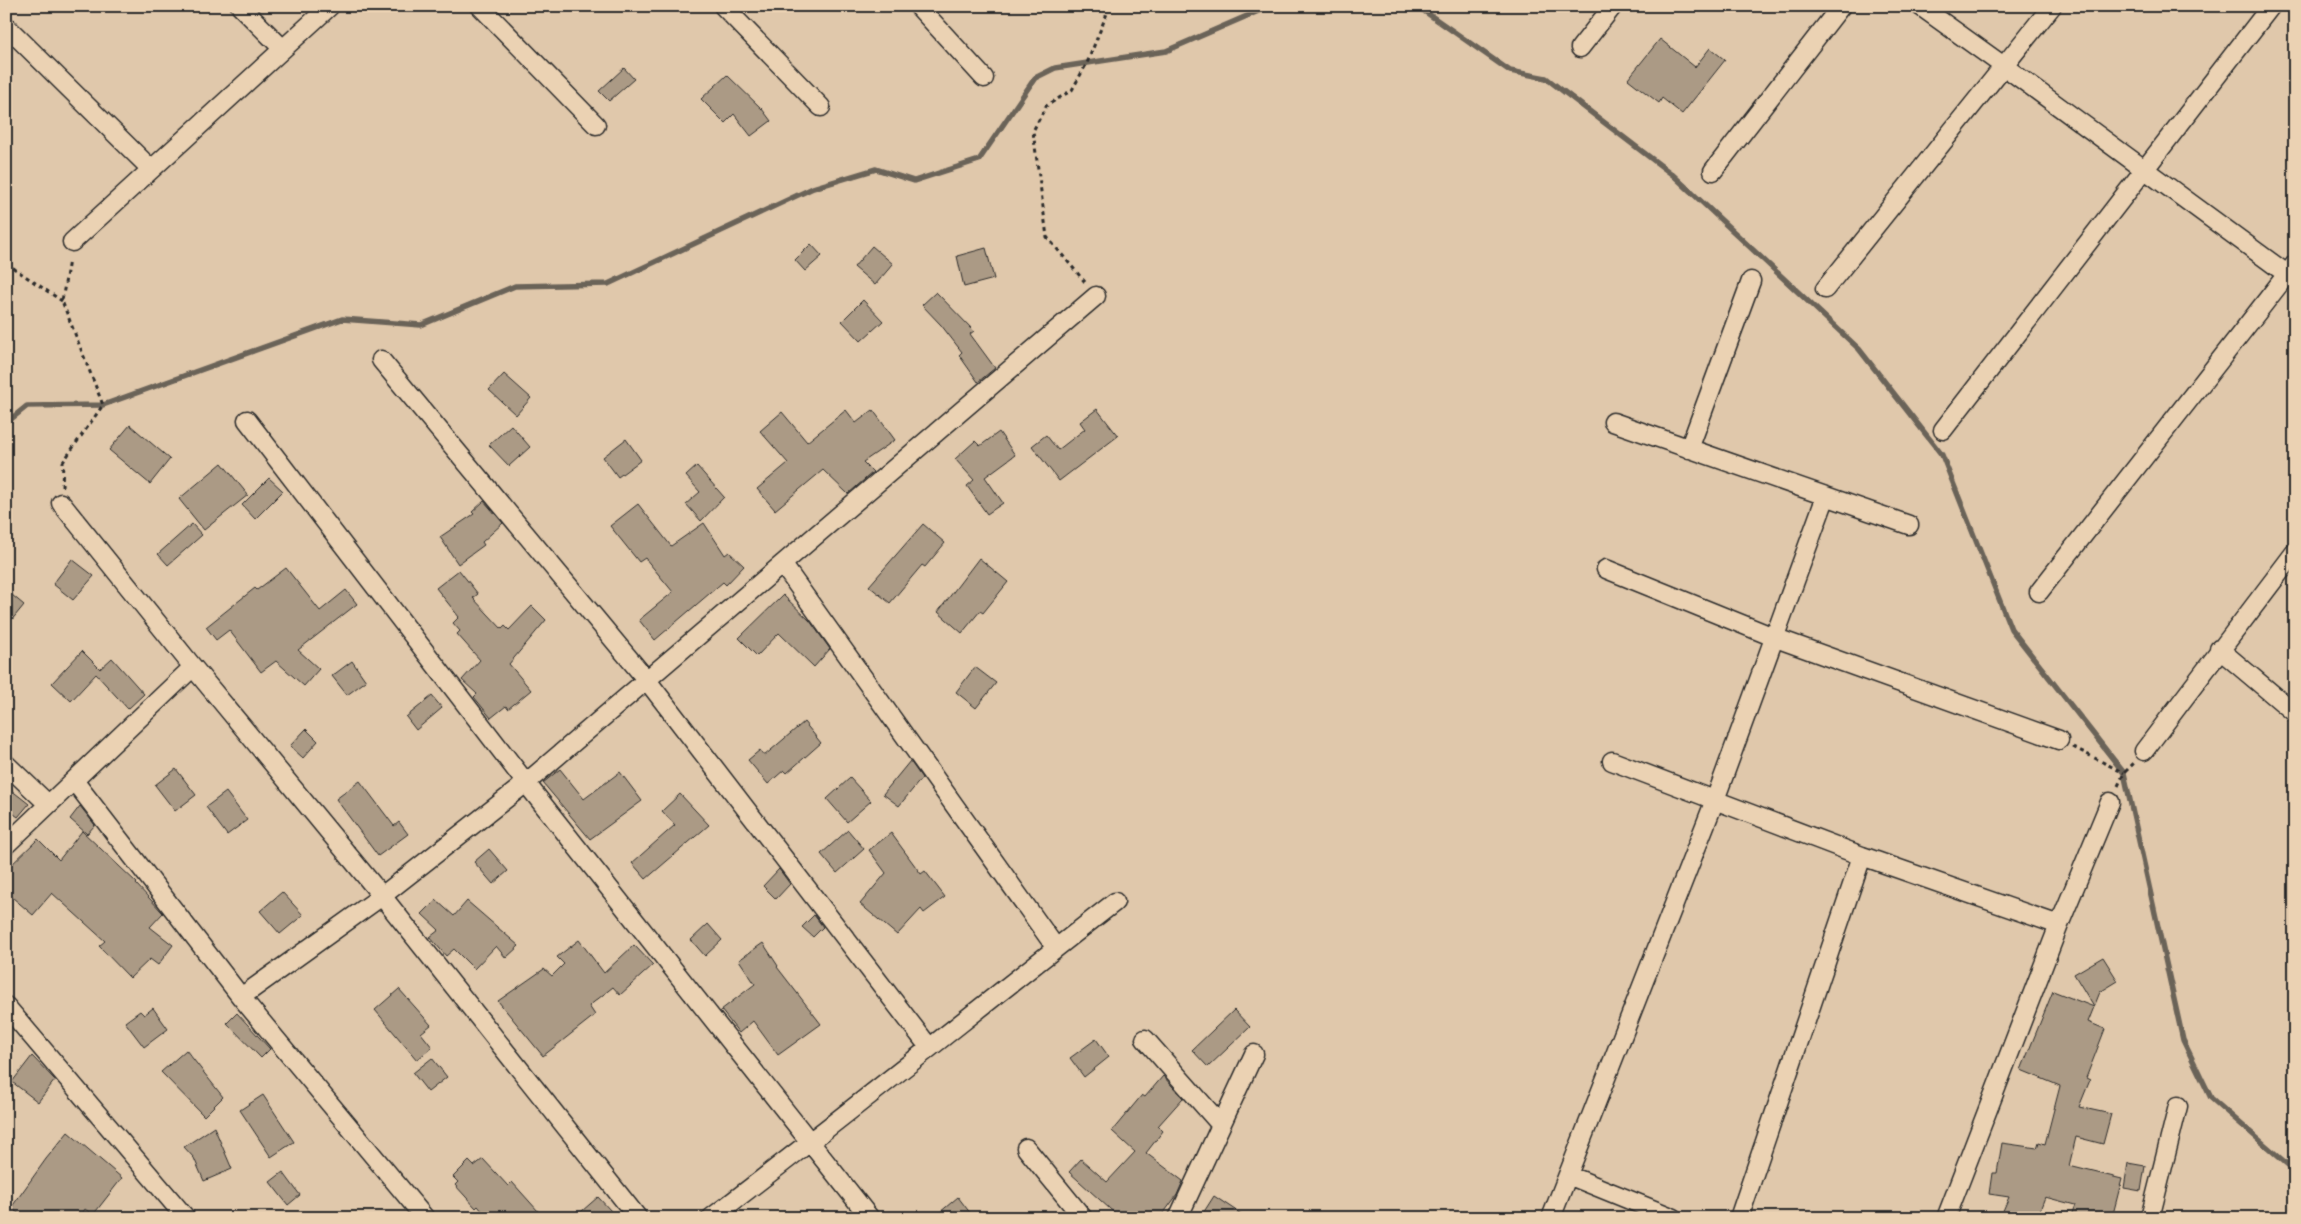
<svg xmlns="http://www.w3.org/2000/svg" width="2301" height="1224" font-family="'Patrick Hand',sans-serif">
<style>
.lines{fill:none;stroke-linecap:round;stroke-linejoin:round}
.stream{stroke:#6b6359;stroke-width:5.5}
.building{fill:#ab9a85;stroke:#2b2b2b}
.street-casing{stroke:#2b2b2b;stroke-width:21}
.path{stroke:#2b2b2b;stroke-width:3;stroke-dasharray:4 4;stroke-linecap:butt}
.street{stroke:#ebd2b3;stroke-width:18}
</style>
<rect width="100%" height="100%" fill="#e0c8ab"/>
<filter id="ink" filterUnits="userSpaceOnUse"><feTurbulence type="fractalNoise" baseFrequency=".02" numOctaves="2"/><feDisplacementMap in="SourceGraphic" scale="10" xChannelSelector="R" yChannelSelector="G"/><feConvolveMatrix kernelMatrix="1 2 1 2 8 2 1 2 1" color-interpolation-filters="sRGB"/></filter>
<g filter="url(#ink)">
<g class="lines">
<!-- stream -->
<path class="stream" d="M1417,6L1510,71L1546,78L1673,175L1859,349L1942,455L2011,629L2124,773L2183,1040L2211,1098L2295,1171
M6,423L27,406L103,405L342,319L421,325L515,286L608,284L813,188L876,169L914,181L979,160L1035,78L1055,68L1166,51L1270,6"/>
</g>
<!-- building -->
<path class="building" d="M1660,39L1695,67L1710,48L1725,60L1682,114L1662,98L1659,103L1628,79Z
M624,68L634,79L609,101L599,91Z
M727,75L762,109L771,121L751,136L734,114L725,123L701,99Z
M811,244L822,256L805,271L795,260Z
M872,246L893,264L875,285L854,267Z
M986,248L994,279L964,287L957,256Z
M936,292L974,331L970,334L995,368L978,382L959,355L962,352L941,325L922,305Z
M863,300L883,321L861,341L842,321Z
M504,374L531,398L516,415L489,390Z
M1097,409L1118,436L1059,481L1032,446L1046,435L1058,450L1085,429L1080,422Z
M846,410L856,423L873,410L895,440L863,462L873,472L848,494L823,470L775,510L757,489L788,463L760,431L782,412L807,442Z
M130,425L170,459L150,484L109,450Z
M511,425L530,447L509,466L489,445Z
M999,432L1015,455L985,477L1003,503L987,514L967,486L974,480L955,459L975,441L980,446Z
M626,439L641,460L618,477L603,457Z
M222,463L248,495L204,530L179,499Z
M697,466L724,497L701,521L686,504L700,492L686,476Z
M269,478L283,491L255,519L242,505Z
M484,501L503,523L482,542L484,545L458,564L440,537L474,514L472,512Z
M638,504L671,546L704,523L725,555L729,552L744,566L726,585L723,582L655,640L639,620L673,592L645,558L639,562L610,526Z
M192,524L202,535L168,565L158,554Z
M923,524L945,543L925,567L922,565L890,603L869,586Z
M979,558L1008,582L983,613L980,611L962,633L938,612Z
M72,559L94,576L73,600L53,584Z
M286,568L320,611L346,590L357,604L298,650L319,669L304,686L276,661L261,672L229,630L216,640L206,627L255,588L257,590Z
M459,570L478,594L473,598L502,629L505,626L509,630L532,606L546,620L509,664L531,690L508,709L506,706L491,718L474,697L477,694L462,680L480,660L457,634L460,631L453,623L459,617L436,588Z
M6,590L24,605L6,627Z
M783,595L810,621L830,649L814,667L779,633L757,656L739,638Z
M82,651L100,669L112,658L144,694L128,709L96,674L71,701L52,683Z
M352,661L366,681L347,695L332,676Z
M975,667L996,683L976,708L956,692Z
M432,696L442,708L416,730L406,717Z
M804,722L821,743L787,773L784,770L768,784L748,760L760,750L764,756Z
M306,729L318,741L303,758L290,746Z
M910,761L922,778L899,806L883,794Z
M176,769L196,795L175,811L155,785Z
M560,769L584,799L620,772L642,801L590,839L543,783Z
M850,778L871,801L847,822L827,799Z
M360,781L394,826L399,822L408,834L378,856L336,799Z
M6,786L29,804L18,817L6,808Z
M226,792L247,820L227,835L206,807Z
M680,794L709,825L646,879L632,863L675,825L662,811Z
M80,806L95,825L87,834L70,819Z
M848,830L864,849L837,873L821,854Z
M82,831L137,883L136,884L163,913L150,927L173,945L158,965L150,959L130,978L99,946L105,941L52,893L33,915L6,892V870L38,839L59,860Z
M891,833L921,874L925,871L945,897L924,913L921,909L897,935L860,904L886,873L869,850Z
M489,849L508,871L493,884L474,862Z
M779,869L790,884L776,899L763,886Z
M282,892L303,915L280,934L260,911Z
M436,900L454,916L467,901L519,946L506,958L496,946L474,969L454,949L446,956L430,937L439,930L422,914Z
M814,915L823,927L813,937L802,927Z
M708,924L722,940L705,956L691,940Z
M579,940L604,973L634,945L653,965L620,995L613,987L589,1006L595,1015L543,1056L498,1001L544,969L552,976L564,964L557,957Z
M763,943L778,966L777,967L821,1024L778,1055L753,1021L739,1033L721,1010L755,984L739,960Z
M2103,957L2118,981L2100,992L2094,1007L2074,974Z
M399,989L431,1025L421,1033L432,1047L417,1060L375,1010Z
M2053,991L2094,1007L2088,1022L2105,1029L2086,1078L2090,1080L2079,1107L2111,1114L2103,1144L2076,1137L2069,1166L2122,1179L2112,1218H2070L2075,1205L2045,1197L2037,1218H2013L2002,1213L2009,1197L1989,1194L1992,1173H1997L2002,1143L2037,1148L2039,1142L2045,1144L2060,1086L2021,1070Z
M153,1008L168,1029L144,1047L125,1022L140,1011L144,1015Z
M1234,1010L1250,1027L1208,1067L1192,1050Z
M237,1013L270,1049L261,1058L227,1023Z
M1096,1039L1109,1057L1084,1077L1070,1058Z
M186,1050L223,1097L204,1116L161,1072Z
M32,1056L55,1080L38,1102L12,1082Z
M432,1058L447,1077L428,1092L413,1073Z
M1163,1076L1183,1098L1158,1126L1163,1131L1146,1153L1183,1181L1177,1195L1160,1218H1120L1069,1172L1081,1159L1107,1182L1135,1152L1112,1131L1142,1095L1145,1097Z
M263,1095L294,1142L271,1157L240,1110Z
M214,1127L232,1169L204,1181L194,1158L184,1147Z
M68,1132L122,1178L93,1215L85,1209L79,1218H25L11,1208L46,1159Z
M483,1159L508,1186L512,1182L538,1211L530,1218H488L478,1206L476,1208L455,1185L458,1182L453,1177L469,1161L474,1166Z
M2128,1163L2145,1166L2141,1191L2124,1188Z
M283,1172L300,1195L288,1205L270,1182Z
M1214,1196L1247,1218H1200Z
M598,1197L611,1211L603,1218H574Z
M958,1197L974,1218H933Z"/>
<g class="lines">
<defs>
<path id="street" d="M240,6L283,49
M480,6L596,125
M723,6L821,107
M918,6L984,78
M1920,6L2005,67L2295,280
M6,26L151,169
M1580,48L1613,6
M1713,171L1841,6
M72,242L330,6
M1825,289L2052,6
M381,360L646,679L929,1047
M247,420L526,783L870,1218
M1613,422L1909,525
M1943,430L2271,6
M1689,449L1751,281
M61,503L193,667L382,896L638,1218
M783,565L1056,948
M1606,569L1776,638L2059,740
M2039,592L2295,264
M2219,649L2295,713
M2144,751L2295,552
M1612,761L1862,856L2059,925
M6,764L48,804
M75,782L241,997L425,1218
M6,845L193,667
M241,997L382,896L526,783L1096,296
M6,1006L186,1218
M1145,1039L1221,1125
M1026,1148L1083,1218
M1568,1175L1674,1218
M711,1218C847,1115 980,1007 1115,902
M1178,1218L1254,1054
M1551,1218L1715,800L1826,496
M1739,1218L1862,856
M1946,1218L2059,925L2110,802
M2150,1218L2178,1106"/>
</defs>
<!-- street casing -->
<use href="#street" class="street-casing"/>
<!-- path -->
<path class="path" d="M6,263L62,301
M1085,282L1047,237L1033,131L1046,106L1072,90L1087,63L1110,6
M62,487L63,462L103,405L62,301L69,260
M2073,747L2124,773
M2118,786L2124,773L2134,763"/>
<!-- street -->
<use href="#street" class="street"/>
</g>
</g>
<!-- margin -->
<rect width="2301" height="1224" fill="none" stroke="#ebd2b3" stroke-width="25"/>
<rect x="12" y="12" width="2276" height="1199" fill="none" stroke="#2b2b2b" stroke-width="2" filter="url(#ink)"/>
</svg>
